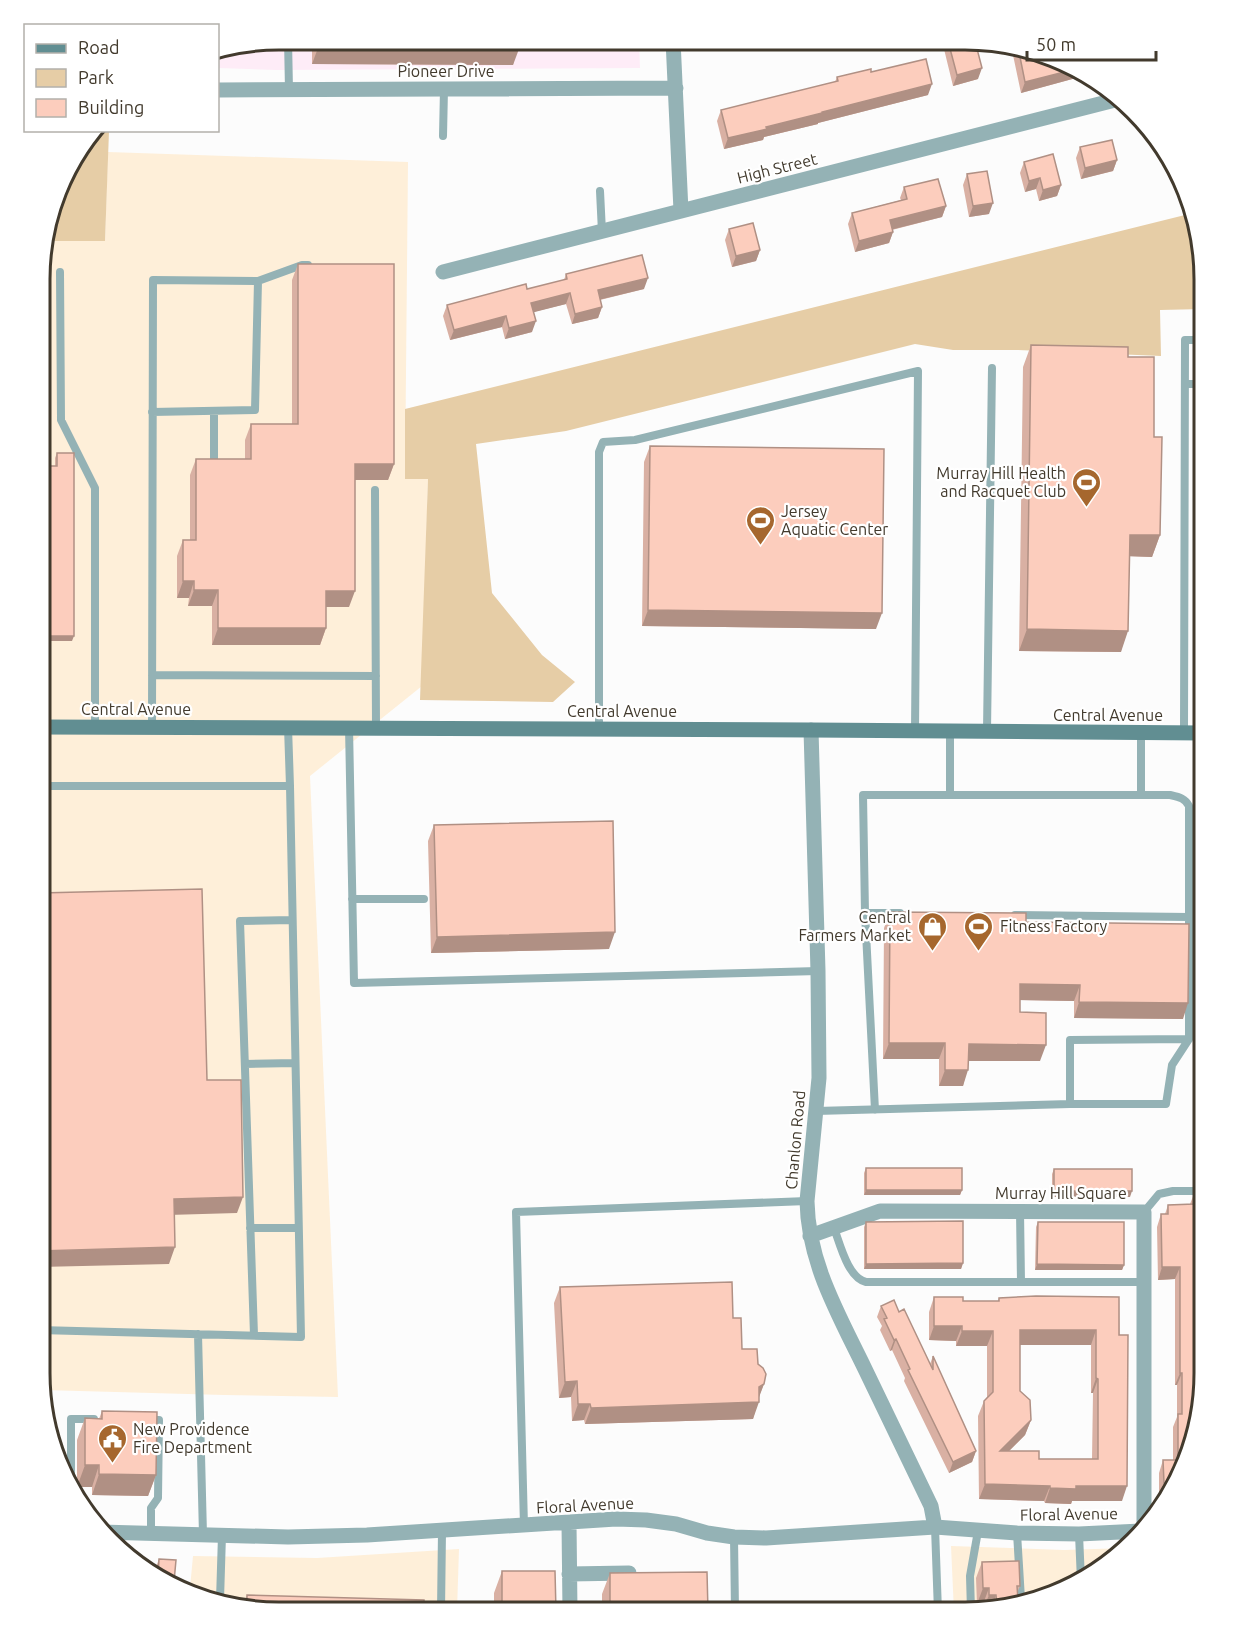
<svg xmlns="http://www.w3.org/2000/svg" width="1243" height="1651" font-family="Ubuntu,sans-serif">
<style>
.built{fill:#feefd9}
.education{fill:#feecf7}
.green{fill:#e6cda6}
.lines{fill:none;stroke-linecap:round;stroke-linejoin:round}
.lane{stroke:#94b2b5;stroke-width:8}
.street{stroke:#94b2b5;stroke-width:15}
.secondary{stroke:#618e92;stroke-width:15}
.wall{fill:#d9b0a3;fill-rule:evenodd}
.shaded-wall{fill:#b09084}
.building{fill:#fccdbd;stroke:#b09084;stroke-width:1.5;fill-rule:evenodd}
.labels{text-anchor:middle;stroke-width:4.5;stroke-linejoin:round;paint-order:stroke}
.street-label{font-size:16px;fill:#423a2d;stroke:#fff}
.poi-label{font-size:16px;fill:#423a2d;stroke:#fff;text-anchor:start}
.rim{fill:none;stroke:#423a2d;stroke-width:3}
</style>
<rect width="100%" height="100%" fill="#fcfcfc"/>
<!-- built -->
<path class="built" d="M108,152L408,162L405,479H428L422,686L310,776L338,1397L224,1395L43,1390L39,1373L41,247L43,241H105Z
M951,1546L1064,1550L1126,1548L1122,1553L1071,1587L965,1612H954Z
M459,1549L457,1611L247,1610L190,1588L193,1556L317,1558Z"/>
<!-- education -->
<path class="education" d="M278,39L639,40L640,68L276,70L218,68V49Z"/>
<!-- green -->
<path class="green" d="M94,131H109L105,241H43L71,159Z
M1189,214L1204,278V309L1160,310L1161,356L1018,350H953L915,344L566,431L476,444L492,593L542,655L575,682L553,702L420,700L428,479H405V409Z"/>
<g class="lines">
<!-- lane -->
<path class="lane" d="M288,39L289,90
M443,136L444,89
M600,191L602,232
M60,272L61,420L95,488V727
M1185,384H1204
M152,412L255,410L258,281
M214,468V411
M375,490L376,727
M152,675L376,676
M152,727L153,280L258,281L302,265H308
M349,727L354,983L818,971
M599,729V452L603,442L635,440L918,371L915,731
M987,731L992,368
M1141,733V795
M1184,733L1185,340H1204
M40,786H290L288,727
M950,795V731
M352,899H424
M865,913H900
M1015,915L1189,917
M245,1064L295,1063
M1070,1104H1166L1172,1065L1189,1039
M816,1111L1070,1104V1040L1189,1039V806C1185,798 1179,797 1170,795H863L865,913L875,1110
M1020,1211L1021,1282
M1144,1212L1159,1194L1173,1191H1204
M250,1228H298
M834,1228C840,1244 848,1278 866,1282H1144
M39,1330L301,1337L290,786
M198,1334L203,1535
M254,1335L240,921L292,920
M146,1420H159L158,1498L151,1508V1533
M71,1490V1419H94
M524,1526L516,1212L807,1201
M935,1527L938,1612
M1017,1533L1021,1599
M1079,1534L1081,1581
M734,1537L735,1611
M220,1600L222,1535
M441,1611L442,1531
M971,1611L970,1576L978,1531"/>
<!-- street -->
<path class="street" d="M673,40L681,211
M218,90L676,88
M443,272L1119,99
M811,730L818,971L819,1078L807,1201C808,1263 839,1315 865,1369C887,1415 909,1460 931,1506L935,1527
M810,1236L880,1211L1144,1212V1528
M569,1523L570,1611
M100,1532L288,1537L367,1535L616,1519L646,1520L676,1524L707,1533L734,1537L766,1538L935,1527L1017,1533L1079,1534L1141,1531
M569,1574L629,1573"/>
<!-- secondary -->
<path class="secondary" d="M40,727L811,730L1204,733"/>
</g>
<!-- wall -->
<path class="wall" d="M312,39L519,40L513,65L312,64Z
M947,41H975L978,79L953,86L944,49Z
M1016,46L1056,57L1076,78L1021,93L1013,55Z
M871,72L928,95L818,123V124L764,137L763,140L724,149L717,121L721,110L835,82L837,77Z
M1080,147L1117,160L1113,171L1081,179L1076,158Z
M1024,162L1061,185L1057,196L1039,201L1036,189L1025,192L1020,173Z
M967,174L989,214L969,217L963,185Z
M904,187L946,206L942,217L892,230L893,232L889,243L855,252L848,224L852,213L901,200L900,198Z
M729,229L760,250L756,261L732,267L725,240Z
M298,264L394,464L388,480H355L349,607H326V628L320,645H212V606H188L189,598H177V556L183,540H190V475L196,459H245V440L251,424H292V280Z
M566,274L644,289L600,300L602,307L598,318L572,324L566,304L533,312L532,332L505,339L502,327L450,340L443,316L447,305L527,289L564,280Z
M1031,345L1128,357L1154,437L1160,535L1152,557L1129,556L1121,652L1019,651L1023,367Z
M650,446L876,629L642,626L644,462Z
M57,453L72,641H40L41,472L43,466H55V458Z
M1200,597L1204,648H1194V614Z
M434,825L609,949L431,953L428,841Z
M890,912L1026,922L1183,1019L1074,1018V1001L1020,1000V1012L1040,1061H969L963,1086H939V1059H883L884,928Z
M866,1168L962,1190L960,1195H864V1173Z
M1054,1169L1130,1197H1052V1174Z
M1194,1194L1204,1231L1195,1232L1191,1450L1168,1496H1159V1473L1163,1460H1173V1427L1177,1417V1385H1175V1279L1158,1280L1157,1227L1161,1214H1165L1168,1205L1190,1204Z
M866,1222L963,1263L961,1269H864V1227Z
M1038,1222L1124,1265L1122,1270H1035L1036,1227Z
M560,1287L733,1318L742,1349L758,1364L764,1384L759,1396L753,1419L585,1424L584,1420L572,1421L571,1397L559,1398L554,1303Z
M934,1297L963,1301H998L999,1298L1119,1297L1122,1501H1072L1071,1504L1045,1503L1044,1501L979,1499L978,1416L984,1401L987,1397V1346H956V1341L929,1340V1312ZM1020,1345H1091V1393H1093L1092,1459H1039L1009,1451L1025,1435L1031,1420L1020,1391Z
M881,1306L899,1312L930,1364L933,1356L976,1451L972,1462L949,1473L904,1381L905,1378L892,1350L890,1351L880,1330L882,1326L877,1317Z
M102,1411L156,1475L148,1496L92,1495V1487H77V1440L85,1418L99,1419Z
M159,1559L174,1582L153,1575Z
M982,1562L1020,1586L1017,1593L1018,1600L983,1608V1604H977L976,1578Z
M502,1571L556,1611H494V1593Z
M610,1573L708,1611H602V1594Z
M247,1595V1610L242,1608Z"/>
<!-- shaded-wall -->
<path class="shaded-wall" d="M718,40H746L744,44L716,46Z
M318,48L519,49L513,65L312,64Z
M982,68L978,79L953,86L957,75Z
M1076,69L1079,70L1076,78L1021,93L1025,82Z
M932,84L928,95L818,123V124L764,137L763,140L724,149L728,138L822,112Z
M1117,160L1113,171L1081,179L1085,168Z
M1040,178L1036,189L1025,192L1029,181Z
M1061,185L1057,196L1039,201L1043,190Z
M993,203L989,214L969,217L973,206Z
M946,206L942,217L886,231L890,220Z
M893,232L889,243L855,252L859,241Z
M760,250L756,261L732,267L736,256Z
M648,278L644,289L594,301L598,290Z
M570,293L566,304L527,314L531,303Z
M602,307L598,318L572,324L575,314Z
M506,316L502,327L450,340L454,330Z
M536,321L532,332L505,339L509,328Z
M355,464H394L388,480H349Z
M1130,535H1160L1152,557L1122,556Z
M183,581H194L189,598H177Z
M194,590H218L212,606H188Z
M326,591H355L349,607H320Z
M648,610L882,613L876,629L642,626Z
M218,628H326L320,645H212Z
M1027,629L1128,631L1121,652L1019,651Z
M1200,632H1204V648H1194Z
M40,636H74L72,641H40Z
M615,932L609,949L431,953L437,937Z
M1020,984L1080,985L1074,1001L1014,1000Z
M1079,1002L1188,1003L1183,1019L1074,1018Z
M889,1043H945L939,1059H883Z
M969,1044L1046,1045L1040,1061H963Z
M945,1070H968L963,1086H939Z
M866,1190H962L960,1195H864Z
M1054,1191H1132L1130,1197H1052Z
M243,1197L237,1213L168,1215L174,1199Z
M1194,1219H1204V1231L1190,1232Z
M175,1247L169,1264L39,1267V1251Z
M963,1263L961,1269H864L866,1264Z
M1037,1264L1124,1265L1122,1270H1035Z
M1162,1267H1180L1175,1279L1158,1280Z
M934,1326H962L956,1341L929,1340Z
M1020,1330H1096L1091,1345H1015Z
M962,1331H993L987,1346H956Z
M896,1339L892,1350L890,1351L894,1340Z
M1180,1373H1182L1177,1385H1175Z
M1096,1378L1098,1379L1093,1393H1091Z
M577,1381L571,1397L559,1398L565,1382Z
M764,1384L758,1400L759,1402L753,1419L585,1424L591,1408L759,1387Z
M578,1404H590L584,1420L572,1421Z
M1031,1420L1025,1435L995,1465L1000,1451Z
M976,1451L972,1462L949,1473L953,1462Z
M85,1465H99L92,1487H77Z
M99,1474L156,1475L148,1496L92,1495Z
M1164,1483H1175L1168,1496H1159Z
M985,1484L1050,1486L1044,1501L979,1499Z
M1076,1486H1127L1122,1501H1072L1071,1504L1045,1503L1050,1488Z
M983,1588H989L983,1604H977Z
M989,1595H996L993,1606L984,1607Z"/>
<!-- building -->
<path class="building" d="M318,39L519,40V49L318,48Z
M948,41H975L982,68L957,75Z
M1018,47L1056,57L1076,69L1025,82Z
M926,59L932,84L822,112V113L766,127L767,129L728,138L721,110L838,81L837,77L871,69V72Z
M1112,140L1117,160L1085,168L1080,147Z
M1053,154L1061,185L1043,190L1040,178L1029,181L1024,162Z
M987,171L993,203L973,206L967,174Z
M938,179L946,206L890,220L893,232L859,241L852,213L907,199L904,187Z
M753,223L760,250L736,256L729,229Z
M642,255L648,278L598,290L602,307L575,314L570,293L531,303L536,321L509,328L506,316L454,330L447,305L526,284L527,289L567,279L566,274Z
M298,264H394V464H355V591H326V628H218V590H194V581H183V540H196V459H251V424H298Z
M1031,345L1128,347V357H1154V437H1162L1160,535H1130L1128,631L1027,629Z
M650,446L884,449L882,613L648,610Z
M57,453H74V636H40L41,482H43V466H57Z
M1200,597H1204V632H1200Z
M613,821L615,932L437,937L434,825Z
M202,889L207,1080H241L243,1197L174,1199L175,1247L39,1251L40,893Z
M890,912L1026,913V922L1189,924L1188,1003L1079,1002L1080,985L1020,984V1012L1046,1013V1045L969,1044L968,1070H945V1043H889Z
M866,1168H962V1190H866Z
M1054,1169H1132V1191H1054Z
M1194,1194H1204V1219H1194L1196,1267H1204L1203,1389L1191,1450L1175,1483H1164L1163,1460H1178V1414H1182V1373H1180V1267H1162L1161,1214H1168V1205L1194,1204Z
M963,1221V1263L866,1264V1222Z
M1038,1222H1124V1265L1037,1264Z
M732,1282L733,1318H741L742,1349H757L758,1364L763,1368L766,1374L764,1384L759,1387V1402L591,1408L590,1404H578L577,1381L565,1382L560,1287Z
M1036,1296L1119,1297V1335H1128L1127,1486H1076V1489L1050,1488V1486L985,1484L984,1401L993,1392V1331H962V1326H934V1297H963V1301H999V1298ZM1020,1330H1096V1378L1098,1379V1459H1039V1451H1000L1031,1420L1030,1400L1020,1391Z
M894,1300L899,1312L904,1309L933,1370V1356L976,1451L953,1462L908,1370L910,1369L896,1339L894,1340L884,1319L887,1318L881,1306Z
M102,1411L157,1412L156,1475L99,1474V1465H85V1418L102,1419Z
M159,1559L176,1560L174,1582L158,1576Z
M1019,1561L1020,1586H1017L1018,1600L997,1605L996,1595H989V1588H983L982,1562Z
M502,1571H555L556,1611H502Z
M707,1572L708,1611H610V1573Z
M247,1595L424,1600V1610H247Z"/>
<!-- icons -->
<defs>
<symbol id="stadium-pin" viewBox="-11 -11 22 30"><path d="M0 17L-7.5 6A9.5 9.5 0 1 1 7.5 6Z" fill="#a6672e" stroke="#fff"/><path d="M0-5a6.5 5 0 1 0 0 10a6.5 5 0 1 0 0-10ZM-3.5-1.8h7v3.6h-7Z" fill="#fff"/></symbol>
<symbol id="shop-pin" viewBox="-11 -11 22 30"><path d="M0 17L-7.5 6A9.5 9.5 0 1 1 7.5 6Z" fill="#a6672e" stroke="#fff"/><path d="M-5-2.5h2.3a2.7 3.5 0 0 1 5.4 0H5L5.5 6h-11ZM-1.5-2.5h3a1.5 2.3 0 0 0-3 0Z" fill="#fff"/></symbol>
<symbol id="civic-pin" viewBox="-11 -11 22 30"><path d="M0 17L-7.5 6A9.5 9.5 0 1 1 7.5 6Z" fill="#a6672e" stroke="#fff"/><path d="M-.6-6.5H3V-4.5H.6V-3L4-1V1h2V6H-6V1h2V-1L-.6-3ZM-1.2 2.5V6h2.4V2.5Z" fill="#fff"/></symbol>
</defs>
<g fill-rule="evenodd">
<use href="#stadium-pin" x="1070" y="466" width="33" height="45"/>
<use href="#stadium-pin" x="744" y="504" width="33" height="45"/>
<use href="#shop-pin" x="916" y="910" width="33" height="45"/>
<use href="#stadium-pin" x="962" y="910" width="33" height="45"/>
<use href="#civic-pin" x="96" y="1422" width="33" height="45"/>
</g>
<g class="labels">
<!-- street labels -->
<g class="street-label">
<text x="446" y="77">Pioneer Drive</text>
<text transform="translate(777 168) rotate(-14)" y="6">High Street</text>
<text x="136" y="715">Central Avenue</text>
<text x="622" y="717">Central Avenue</text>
<text x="1108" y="721">Central Avenue</text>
<text transform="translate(795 1140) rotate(-85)" y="6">Chanlon Road</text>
<text x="1061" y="1199">Murray Hill Square</text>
<text transform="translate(585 1505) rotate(-3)" y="6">Floral Avenue</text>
<text transform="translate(1069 1514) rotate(-1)" y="6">Floral Avenue</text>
</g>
<!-- poi labels -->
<g class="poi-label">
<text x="1066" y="479" text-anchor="end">Murray Hill Health<tspan x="1066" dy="18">and Racquet Club</tspan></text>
<text x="781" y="517">Jersey<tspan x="781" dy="18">Aquatic Center</tspan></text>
<text x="911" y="923" text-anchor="end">Central<tspan x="911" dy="18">Farmers Market</tspan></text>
<text x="1000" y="932">Fitness Factory</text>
<text x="133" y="1435">New Providence<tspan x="133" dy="18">Fire Department</tspan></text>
</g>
</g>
<!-- crop -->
<path d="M0 0H1243V1651H0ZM279 50H965A229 229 0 0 1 1194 279V1373A229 229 0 0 1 965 1602H279A229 229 0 0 1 50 1373V279A229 229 0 0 1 279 50Z" fill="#fff" fill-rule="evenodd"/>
<path class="rim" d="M279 50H965A229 229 0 0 1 1194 279V1373A229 229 0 0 1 965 1602H279A229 229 0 0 1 50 1373V279A229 229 0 0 1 279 50Z"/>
<!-- legend -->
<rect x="24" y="24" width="195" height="108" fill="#ffffff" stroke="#b3b0ab" stroke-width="1.5"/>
<rect x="36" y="44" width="30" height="9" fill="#618e92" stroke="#b3b0ab" stroke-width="1.5"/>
<text x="78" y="54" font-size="18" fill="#423a2d">Road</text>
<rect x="36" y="69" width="30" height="18" fill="#e6cda6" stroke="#b3b0ab" stroke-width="1.5"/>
<text x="78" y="84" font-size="18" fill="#423a2d">Park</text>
<rect x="36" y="99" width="30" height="18" fill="#fccdbd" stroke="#b3b0ab" stroke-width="1.5"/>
<text x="78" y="114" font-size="18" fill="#423a2d">Building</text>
<!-- scale -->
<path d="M1027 51v9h129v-9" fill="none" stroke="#423a2d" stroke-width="3"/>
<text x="1036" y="51" font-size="18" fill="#423a2d" stroke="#ffffff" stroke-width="4.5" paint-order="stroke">50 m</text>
</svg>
